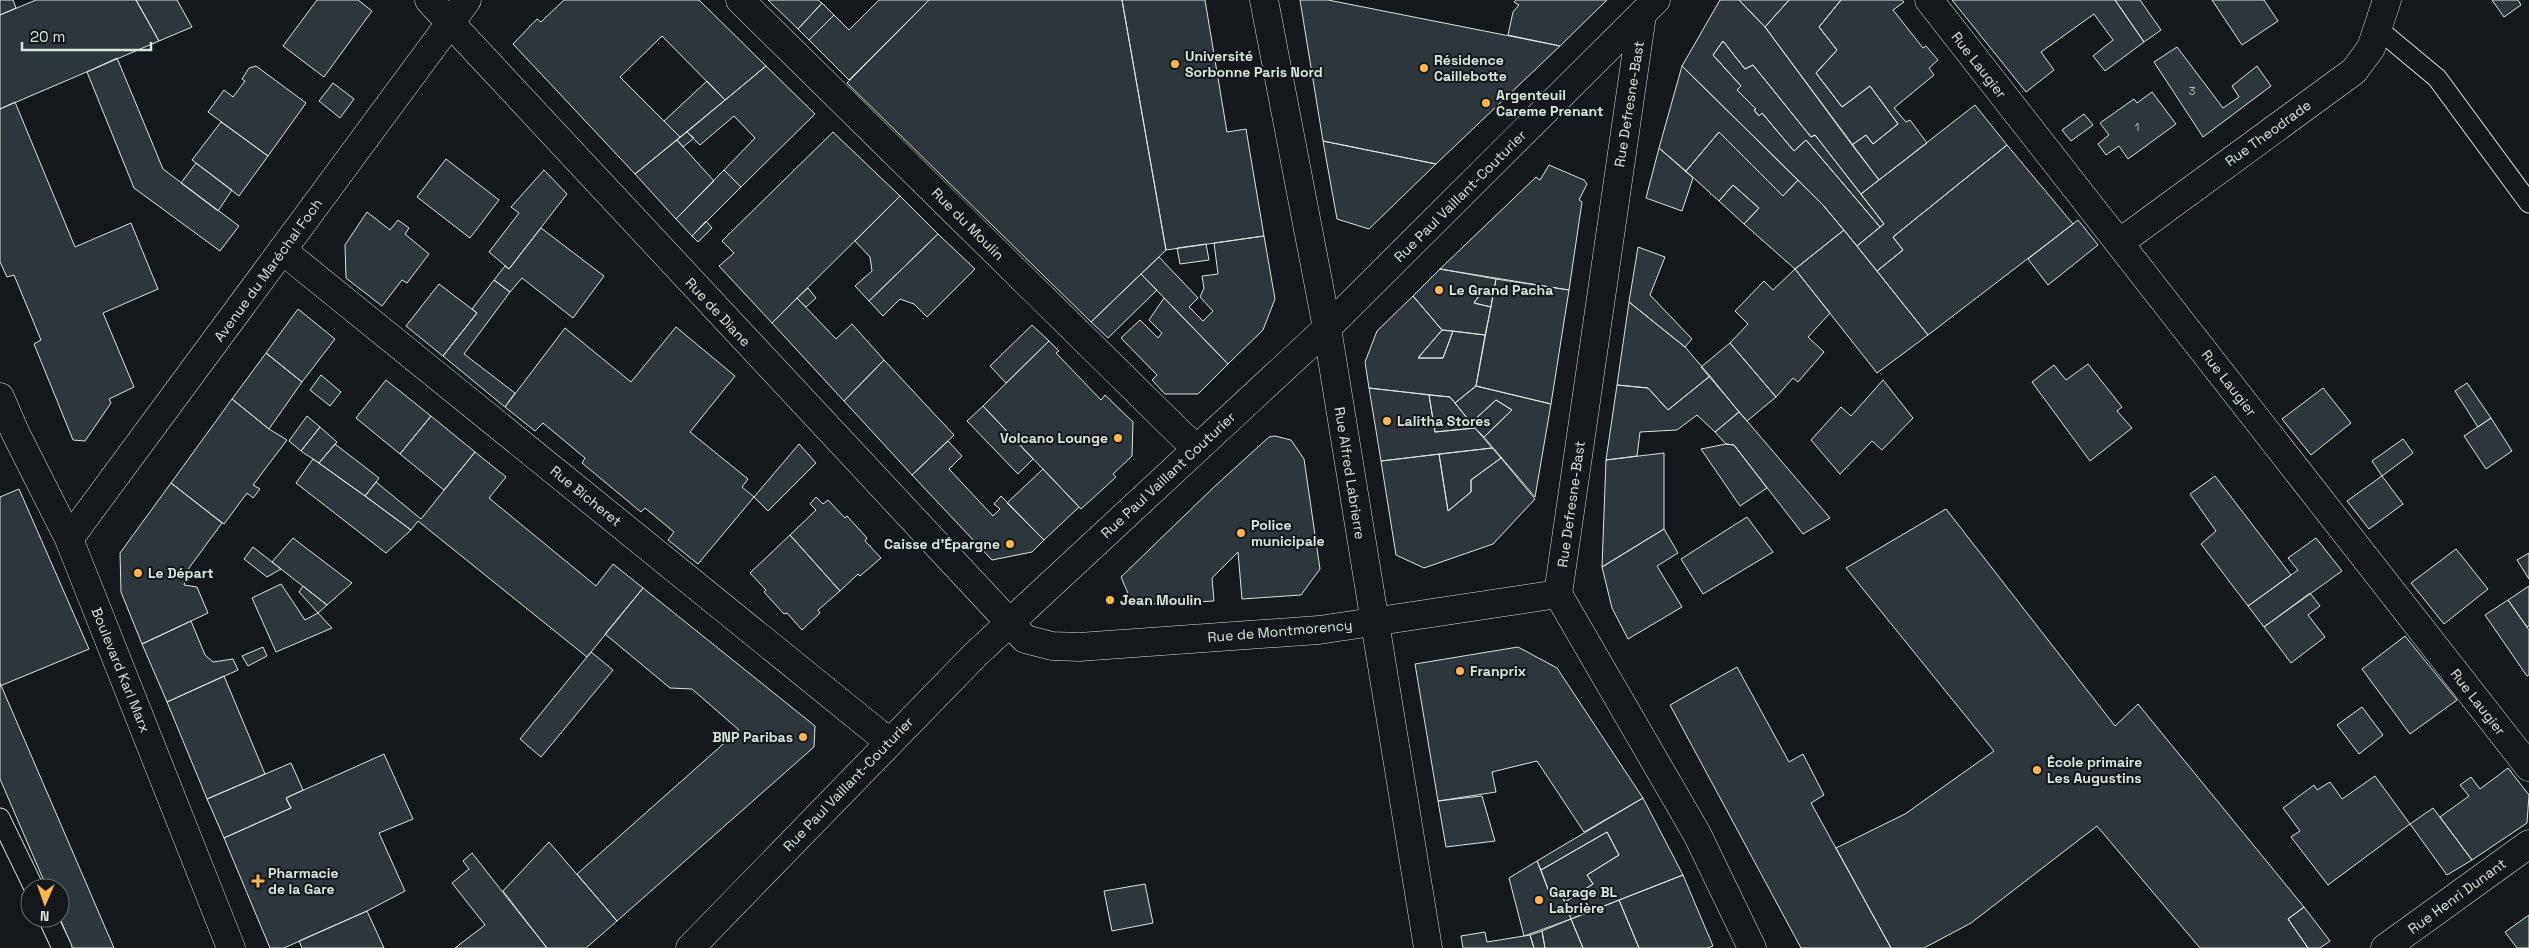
<svg xmlns="http://www.w3.org/2000/svg" width="2529" height="948" font-family="'Space Grotesk',sans-serif">
<style>
.building{fill:#2c363c;stroke:#d8e6dc}
.lines{fill:none;stroke-linecap:round;stroke-linejoin:round}
.lane-casing{stroke:#d8e6dc;stroke-width:21}
.street-casing{stroke:#d8e6dc;stroke-width:29}
.secondary-casing{stroke:#d8e6dc;stroke-width:29}
.lane{stroke:#14181c;stroke-width:19}
.street{stroke:#14181c;stroke-width:28}
.secondary{stroke:#14181c;stroke-width:28}
.poi-dot{fill:#ffb74d;stroke:#14181c;stroke-width:2}
.labels{text-anchor:middle;stroke-width:4;stroke-linejoin:round;paint-order:stroke}
.number-label{font-size:11px;fill:#adbab4}
.poi-label{font-size:14px;font-weight:bold;fill:#d8e6dc;stroke:#14181c;text-anchor:start}
.street-label{font-size:14px;fill:#d8e6dc;stroke:#14181c}
</style>
<rect width="100%" height="100%" fill="#14181c"/>
<!-- building -->
<path class="building" d="M0,0H13L16,8L0,15Z
M36,0H136L159,41L0,109V15Z
M136,0H177L192,27L159,41Z
M317,0H358L372,11L324,77L283,46Z
M564,0H699L766,66L725,100L662,36L620,77L680,137L635,174L513,44L537,19L541,22Z
M768,0H818L822,3L798,29Z
M879,0H929L849,80L809,40L834,15L849,30Z
M929,0H1122L1166,250L1091,322L847,83Z
M1122,0H1205L1227,132L1246,129L1264,236L1166,250Z
M1300,0H1328L1560,46L1436,164L1323,141Z
M1516,0H1607L1560,46L1508,35L1513,12L1519,5L1514,2Z
M1720,0H1739L1765,27L1879,180L1861,194L1815,135L1811,137L1753,65L1745,69L1723,41L1713,55L1741,86L1737,90L1756,109L1754,110L1759,116L1762,113L1794,151L1806,140L1880,227L1857,246L1823,205L1682,66Z
M1739,0H1789L1765,27Z
M1789,0H1841L1819,27L1837,50L1816,73L1842,107L1870,86L1898,124L1873,144L1866,135L1852,145L1765,27Z
M1841,0H1902L1904,2L1893,10L1923,48L1926,46L1938,60L1929,68L1934,75L1894,108L1906,122L1910,120L1927,143L1879,180L1852,145L1866,135L1873,144L1898,124L1870,86L1842,107L1816,73L1837,50L1819,27Z
M1952,0H2115L2144,42L2105,71L2093,56L2113,40L2094,14L2041,52L2054,70L2026,92Z
M2115,0H2140L2161,30L2144,42Z
M2212,0H2264L2278,21L2242,45Z
M2492,0H2518L2521,5L2504,17Z
M822,3L834,15L809,40L798,29Z
M1723,41L1745,69L1753,65L1811,137L1815,135L1884,224L1880,227L1806,140L1794,151L1762,113L1759,116L1754,110L1756,109L1737,90L1741,86L1713,55Z
M2177,47L2223,108L2239,97L2232,86L2257,66L2271,86L2203,137L2154,62Z
M117,58L163,169L239,226L220,251L134,188L87,72Z
M256,66L306,103L268,156L208,112L224,90L233,97L245,81L242,79L249,68Z
M766,66L815,114L741,187L724,170L755,138L734,116L700,145L687,132Z
M1682,66L1798,180L1783,196L1719,132L1686,171L1659,148Z
M707,81L725,100L680,137L664,121Z
M333,83L354,99L340,118L319,101Z
M2152,92L2176,124L2128,159L2119,146L2106,155L2098,144L2109,135L2100,123L2134,99L2137,103Z
M15,102L75,247L131,223L158,289L103,313L134,387L109,399L111,403L85,441L73,440L34,344L41,340L14,275L7,277L0,262V109Z
M1975,105L2007,145L1893,237L1903,250L1877,271L1857,246L1884,224L1861,194Z
M2084,114L2093,125L2071,141L2062,130Z
M221,122L268,156L239,196L192,160Z
M687,132L694,138L683,147L677,140Z
M833,132L900,196L772,323L719,266L734,253L722,241Z
M1719,132L1783,196L1798,180L1823,205L1844,230L1795,269L1744,224L1759,208L1733,185L1719,201L1686,171Z
M677,140L714,181L676,219L635,174Z
M1323,141L1436,164L1369,229L1337,219Z
M2007,145L2073,224L1928,335L1877,271L1903,250L1893,237Z
M1659,148L1693,178L1682,211L1646,198Z
M446,159L499,200L470,238L417,197Z
M196,163L232,190L218,211L181,183Z
M1549,165L1584,180L1587,184L1579,200L1582,202L1569,290L1440,269L1536,177L1540,180Z
M544,170L567,194L509,269L489,252L519,213L511,207Z
M724,170L741,187L692,236L676,219Z
M1733,185L1759,208L1744,224L1719,201Z
M900,196L938,234L869,301L855,286L872,271L870,257L855,241Z
M367,212L390,230L398,220L409,228L405,234L429,254L407,283L402,280L382,306L346,278L345,245Z
M2078,220L2098,245L2048,285L2028,259Z
M706,221L712,228L698,242L692,236Z
M541,228L604,276L573,318L522,278L510,292L494,280L505,266L509,269Z
M1844,230L1928,335L1877,373L1795,269Z
M938,234L975,269L927,317L914,304L900,299L883,316L869,301Z
M1264,236L1275,299L1263,330L1228,364L1141,274L1159,257L1198,298L1189,307L1203,321L1213,311L1200,297L1204,288L1202,276L1218,274L1214,243Z
M1206,244L1209,260L1180,264L1177,248Z
M1638,247L1665,257L1650,295L1692,339L1685,347L1629,302Z
M1440,269L1496,279L1493,295L1481,293L1474,303L1491,307L1485,335L1442,330L1413,296Z
M1795,269L1830,313L1808,337L1824,352L1798,382L1793,378L1776,397L1730,343L1748,324L1735,311L1764,281L1773,290Z
M1141,274L1157,290L1108,338L1091,322Z
M1496,279L1569,290L1551,404L1476,386Z
M494,280L510,292L464,354L515,393L505,407L443,356L477,313L472,309Z
M439,284L477,313L443,356L406,326Z
M808,288L816,298L806,307L797,298Z
M1481,293L1493,295L1491,307L1474,303Z
M1413,296L1442,330L1418,358H1443L1453,331L1485,335L1476,386L1455,403L1450,397L1369,388L1365,362L1377,331Z
M797,298L836,339L852,324L884,360L844,401L772,323Z
M1164,298L1228,364L1198,394H1165L1152,380L1157,375L1121,338L1140,320L1158,338L1162,333L1149,320Z
M1629,302L1685,347L1710,376L1668,410L1648,388L1617,385Z
M298,309L335,339L302,382L266,353Z
M1032,325L1049,341L1006,383L990,366Z
M676,327L735,376L690,432L748,479L742,487L754,497L698,564L668,540L674,532L645,508L641,512L582,463L585,458L543,423L535,431L505,407L565,328L631,382Z
M1442,330L1453,331L1443,358H1418Z
M1049,341L1059,351L1056,353L1101,400L1105,395L1133,422L1132,456L1113,474L1116,477L1081,509L983,406Z
M1730,343L1776,397L1747,421L1701,367Z
M266,353L302,382L269,429L232,399Z
M884,360L954,435L912,475L844,401Z
M2088,364L2122,407L2117,411L2132,428L2090,461L2032,382L2054,365L2066,380Z
M321,375L341,392L330,406L310,390Z
M1710,376L1739,412L1715,432L1697,415L1677,430L1640,432L1637,456L1606,460L1617,385L1648,388L1668,410Z
M386,380L431,416L400,454L356,418Z
M1883,380L1913,418L1882,450L1872,441L1840,474L1811,440L1841,407L1851,416Z
M2467,383L2491,418L2478,427L2455,391Z
M1476,386L1551,404L1535,497L1484,437L1512,410L1496,400L1471,423L1455,403Z
M1369,388L1429,395L1435,432L1475,428L1492,448L1381,461Z
M2323,388L2351,423L2311,455L2282,419Z
M1429,395L1450,397L1471,423L1496,400L1512,410L1484,437L1475,428L1435,432Z
M232,399L269,429L287,440L253,485L260,489L253,498L247,493L224,524L171,483Z
M983,406L1033,459L1018,474L967,421Z
M1739,412L1747,421L1830,518L1803,534L1734,445L1726,444L1715,432Z
M307,416L320,427L301,451L289,441Z
M431,416L475,452L444,490L400,454Z
M2491,418L2512,451L2486,469L2464,436Z
M320,427L337,442L319,463L301,451Z
M1275,436L1291,440L1304,459L1320,569L1301,595L1242,599L1238,552L1212,578L1214,601L1133,605L1121,577L1214,487L1269,437Z
M2403,439L2413,453L2382,476L2372,461Z
M948,441L962,456L949,469L993,516L1000,509L994,504L1001,496L1044,540L1032,552L992,560L912,475Z
M335,444L379,478L365,496L319,463Z
M799,444L816,463L768,511L754,497Z
M1726,444L1734,445L1767,488L1740,506L1701,449Z
M1492,448L1501,458L1471,480V492L1448,511L1439,454Z
M475,452L506,477L489,498L596,586L613,564L643,588L587,657L418,521L411,530L365,496L376,482L421,519Z
M1664,453V529L1602,567L1606,460Z
M1439,454L1448,511L1471,492V480L1501,458L1535,499L1493,544L1424,568L1396,555L1381,461Z
M313,459L365,496L411,530L386,553L296,483Z
M1043,469L1079,507L1044,540L1007,503Z
M2215,476L2291,575L2248,606L2201,544L2216,531L2190,494Z
M2382,476L2403,504L2369,529L2347,501Z
M171,483L222,523L189,568L184,585L197,587L208,613L142,644L121,592L120,553Z
M19,489L89,649L0,686V497Z
M816,497L823,504L828,500L845,518L847,516L867,538L865,541L881,558L860,576L858,574L840,591L790,535L816,510L810,504Z
M1946,509L2115,726L2138,704L2304,907L2288,919L2308,948H2200L2097,826L1971,923L1924,948H1891L1836,848L1905,814L1994,751L1846,568Z
M1747,517L1773,552L1703,594L1681,559Z
M1664,529L1678,553L1657,566L1682,607L1628,639L1612,608L1602,567Z
M790,535L840,591L818,610L820,613L802,630L787,613L784,614L764,592L766,590L750,573Z
M293,538L352,583L327,605L272,562Z
M2316,538L2342,571L2264,627L2248,606L2298,570L2288,558Z
M253,547L272,562L281,569L267,577L244,559Z
M2456,549L2488,589L2444,624L2411,583Z
M2529,553V579L2517,560Z
M281,584L305,620L318,613L332,628L276,652L252,598Z
M303,586L327,605L318,613L299,592Z
M2529,586V626L2527,627L2508,600Z
M643,588L815,726L814,747L617,921L577,874L739,730L692,689L670,688L605,634Z
M2310,593L2320,606L2308,615L2325,637L2291,663L2264,627Z
M2508,600L2529,630V675L2527,676L2485,615Z
M191,621L205,655L213,662L233,659L238,670L167,702L142,644Z
M2405,636L2457,700L2410,734L2362,669Z
M263,647L267,656L248,666L242,656Z
M1518,647L1557,668L1643,798L1584,832L1537,761L1492,772L1496,792L1438,801L1415,664Z
M591,652L613,670L541,757L520,739Z
M1737,667L1789,762L1803,754L1824,795L1811,803L1891,948H1801L1670,705Z
M224,676L265,774L207,799L167,702Z
M0,683L114,948H72L60,918V888H47L0,779Z
M2362,707L2383,735L2359,754L2337,725Z
M384,754L413,819L379,833L405,891L367,911L284,948H270L224,838L291,808L286,798Z
M291,763L303,790L286,798L291,808L224,838L207,799Z
M2508,768L2529,795L2527,823L2472,860L2440,817L2469,796L2460,785L2471,777L2480,789Z
M2375,776L2410,824L2328,885L2291,837L2300,831L2283,808L2314,785L2317,790L2330,782L2342,799Z
M1482,796L1495,841L1446,847L1438,801Z
M1643,798L1683,875L1571,919L1565,902L1593,884L1587,875L1619,855L1607,832L1541,870L1537,861Z
M2433,808L2472,860L2447,875L2410,824Z
M1607,832L1619,855L1587,875L1593,884L1565,902L1561,893L1551,897L1541,870Z
M549,842L617,921L586,948H547L503,891Z
M472,853L516,909L547,948H455L485,925L452,883L469,869L463,861Z
M1537,861L1551,897L1561,893L1571,919L1524,936L1509,878Z
M1683,875L1713,946L1708,948H1639L1619,900Z
M1145,884L1153,923L1112,931L1104,891Z
M1619,900L1639,948H1583L1571,919Z
M2304,907L2330,941L2320,948H2308L2288,919Z
M367,911L384,948H302L299,941Z
M2529,915V948H2517L2505,932Z
M1571,919L1583,948H1545L1542,931Z
M1542,931L1545,948H1534L1530,935Z
M1485,932L1487,942L1530,935L1534,948H1463L1461,936Z"/>
<g class="lines">
<defs>
<path id="lane" d="M2377,28L2437,78L2529,203
M0,818L34,888
M48,918L62,948"/>
<path id="street" d="M429,0L1025,639L1052,646L1079,647L1319,630L1558,594
M740,0L1196,449
M1929,0L2529,767
M1642,15L1558,594L1697,834L1752,948
M2119,243L2354,71L2371,48L2387,0
M282,250L889,742
M1327,328L1656,0
M0,397L15,432L69,539L231,948
M69,539L467,0
M2385,948L2529,844"/>
<path id="secondary" d="M1264,0L1327,328L1428,948
M690,948L976,654L1327,328"/>
</defs>
<!-- lane casing -->
<use href="#lane" class="lane-casing"/>
<!-- street casing -->
<use href="#street" class="street-casing"/>
<!-- secondary casing -->
<use href="#secondary" class="secondary-casing"/>
<!-- lane -->
<use href="#lane" class="lane"/>
<!-- street -->
<use href="#street" class="street"/>
<!-- secondary -->
<use href="#secondary" class="secondary"/>
</g>
<!-- markers -->
<g class="poi-dot">
<circle cx="1175" cy="64" r="5"/>
<circle cx="1424" cy="68" r="5"/>
<circle cx="1486" cy="103" r="5"/>
<circle cx="1439" cy="290" r="5"/>
<circle cx="1387" cy="421" r="5"/>
<circle cx="1118" cy="438" r="5"/>
<circle cx="1241" cy="533" r="5"/>
<circle cx="1010" cy="544" r="5"/>
<circle cx="138" cy="573" r="5"/>
<circle cx="1110" cy="600" r="5"/>
<circle cx="1460" cy="671" r="5"/>
<circle cx="803" cy="737" r="5"/>
<circle cx="2037" cy="770" r="5"/>
<path d="M255.5 873.5h5v5h5v5h-5v5h-5v-5h-5v-5h5z"/>
<circle cx="1539" cy="900" r="5"/>
</g>
<g class="labels">
<!-- number labels -->
<g class="number-label">
<text x="2192" y="95">3</text>
<text x="2137" y="131">1</text>
</g>
<!-- poi labels -->
<g class="poi-label">
<text x="1185" y="61">Université<tspan x="1185" dy="16">Sorbonne Paris Nord</tspan></text>
<text x="1434" y="65">Résidence<tspan x="1434" dy="16">Caillebotte</tspan></text>
<text x="1496" y="100">Argenteuil<tspan x="1496" dy="16">Careme Prenant</tspan></text>
<text x="1449" y="295">Le Grand Pacha</text>
<text x="1397" y="426">Lalitha Stores</text>
<text x="1108" y="443" text-anchor="end">Volcano Lounge</text>
<text x="1251" y="530">Police<tspan x="1251" dy="16">municipale</tspan></text>
<text x="1000" y="549" text-anchor="end">Caisse d'Épargne</text>
<text x="148" y="578">Le Départ</text>
<text x="1120" y="605">Jean Moulin</text>
<text x="1470" y="676">Franprix</text>
<text x="793" y="742" text-anchor="end">BNP Paribas</text>
<text x="2047" y="767">École primaire<tspan x="2047" dy="16">Les Augustins</tspan></text>
<text x="268" y="878">Pharmacie<tspan x="268" dy="16">de la Gare</tspan></text>
<text x="1549" y="897">Garage BL<tspan x="1549" dy="16">Labrière</tspan></text>
</g>
<!-- street labels -->
<g class="street-label">
<text transform="translate(1979 65) rotate(52)" y="5">Rue Laugier</text>
<text transform="translate(1629 104) rotate(-81)" y="5">Rue Defresne-Bast</text>
<text transform="translate(2268 133) rotate(-36)" y="5">Rue Theodrade</text>
<text transform="translate(1460 196) rotate(-45)" y="5">Rue Paul Vaillant-Couturier</text>
<text transform="translate(968 224) rotate(45)" y="5">Rue du Moulin</text>
<text transform="translate(268 270) rotate(-54)" y="5">Avenue du Maréchal Foch</text>
<text transform="translate(718 312) rotate(47)" y="5">Rue de Diane</text>
<text transform="translate(2229 383) rotate(52)" y="5">Rue Laugier</text>
<text transform="translate(1350 473) rotate(81)" y="5">Rue Alfred Labrierre</text>
<text transform="translate(1168 475) rotate(-43)" y="5">Rue Paul Vaillant Couturier</text>
<text transform="translate(586 496) rotate(39)" y="5">Rue Bicheret</text>
<text transform="translate(1571 504) rotate(-82)" y="5">Rue Defresne-Bast</text>
<text transform="translate(1280 631) rotate(-5)" y="5">Rue de Montmorency</text>
<text transform="translate(121 670) rotate(68)" y="5">Boulevard Karl Marx</text>
<text transform="translate(2478 702) rotate(52)" y="5">Rue Laugier</text>
<text transform="translate(848 784) rotate(-46)" y="5">Rue Paul Vaillant-Couturier</text>
<text transform="translate(2457 896) rotate(-36)" y="5">Rue Henri Dunant</text>
</g>
</g>
<!-- north arrow -->
<g transform="translate(45 903) rotate(182)"><circle r="24" fill="#14181c" stroke="#626a69"/>
<path d="M0-4L9 19L0 12L-9 19Z" fill="#ffb74d"/>
<text y="-8" font-size="14" font-weight="bold" text-anchor="middle" fill="#d8e6dc">N</text>
</g>
<!-- scale -->
<path d="M22 42v8h129v-8" fill="none" stroke="#d8e6dc" stroke-width="2.5"/>
<text x="30" y="42" font-size="15" fill="#d8e6dc" stroke="#14181c" stroke-width="4" paint-order="stroke">20 m</text>
</svg>
